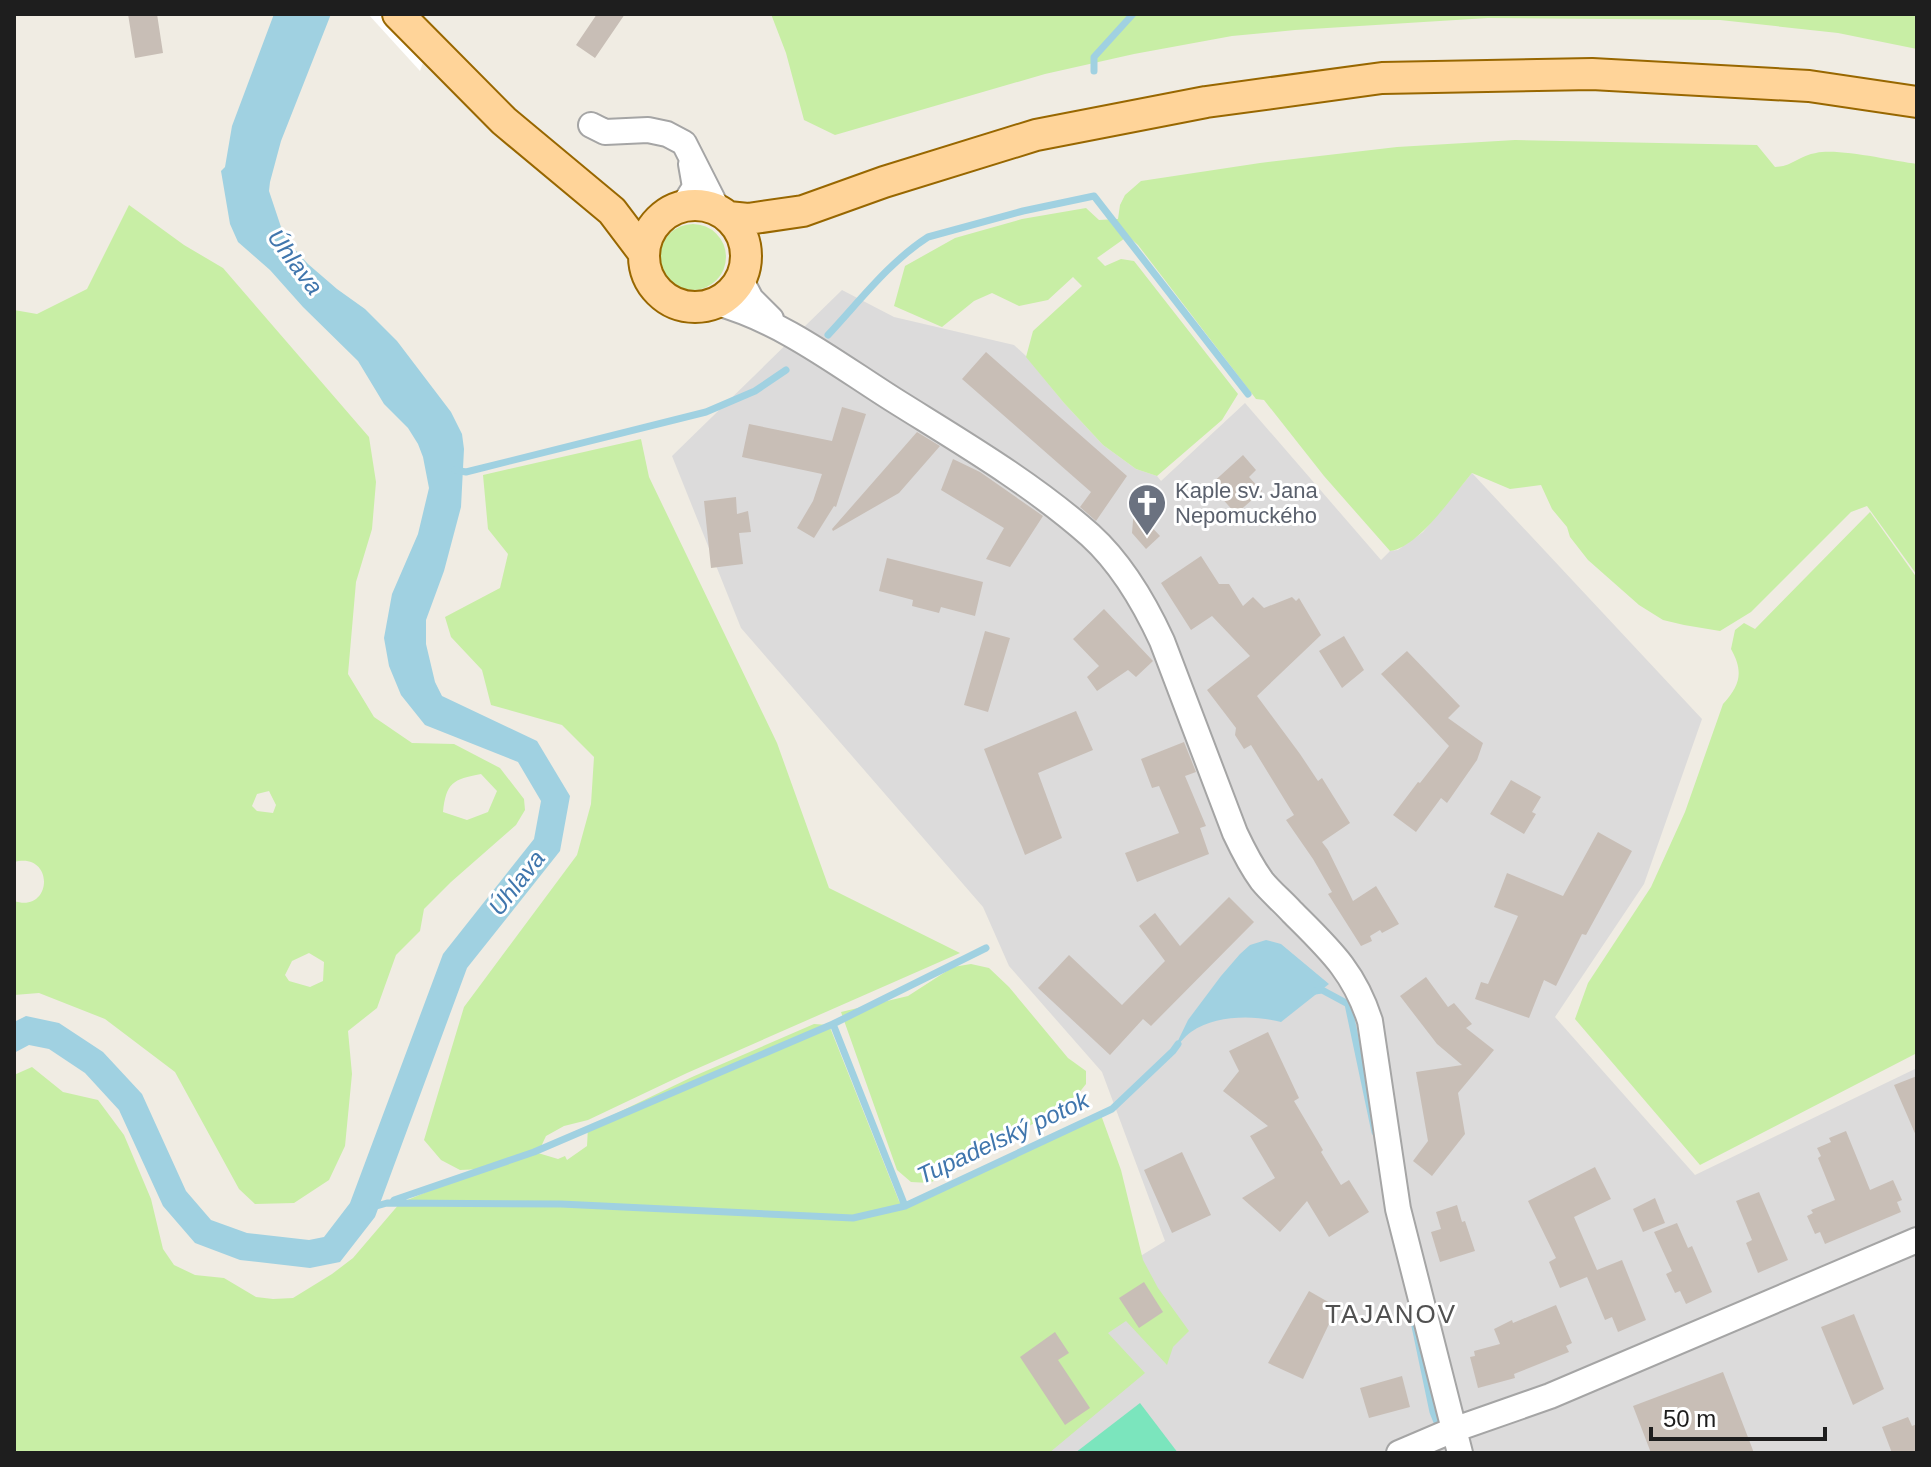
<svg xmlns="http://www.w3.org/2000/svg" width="1931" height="1467" font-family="Arial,sans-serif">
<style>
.residential{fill:#dcdbdb}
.grass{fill:#c8eea5;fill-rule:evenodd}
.pitch{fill:#7be5bd}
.water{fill:#a0d1e1}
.pier{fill:#fff}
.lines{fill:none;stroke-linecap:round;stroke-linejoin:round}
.stream{stroke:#a0d1e1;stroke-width:7}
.building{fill:#c8beb6}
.minor-casing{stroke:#a5a5a5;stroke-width:28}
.major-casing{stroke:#986700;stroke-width:34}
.minor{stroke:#fff;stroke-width:24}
.major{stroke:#ffd499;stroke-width:30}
.labels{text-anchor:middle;stroke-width:6;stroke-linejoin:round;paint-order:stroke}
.worship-label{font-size:22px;fill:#5b616d;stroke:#fff;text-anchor:start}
.water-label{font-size:24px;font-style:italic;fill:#4076ad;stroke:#fff}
.quarter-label{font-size:26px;letter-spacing:2px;fill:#515151;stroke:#fff}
</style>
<rect width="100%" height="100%" fill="#f0ece3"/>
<!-- residential -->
<path class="residential" d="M842,290L894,317L1014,345L1026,356L1064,403L1103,445L1136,469L1157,476L1161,481L1245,403L1381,560L1390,551L1398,550L1423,532L1472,473L1702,719L1644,884L1555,1017L1695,1175L1917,1068V1453H1035L974,1358L1165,1241L1102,1072L1009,966L983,907L741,628L672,456Z"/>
<!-- grass -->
<path class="grass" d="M771,14H1917V49L1838,33L1720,20L1488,18L1295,30L1232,36L1134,54L1045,74L835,135L804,120L786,53Z
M1515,140L1757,145L1775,167C1791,167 1801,155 1816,153C1839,148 1892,161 1917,164V575L1867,506L1851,512L1751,612L1720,631L1684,625L1663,620L1639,605L1588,560L1570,537L1567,527L1552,509L1541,485L1510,489L1472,473C1454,494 1418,548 1390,551L1324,476L1264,400L1256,399L1138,245L1128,236L1097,258L1105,266L1121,259L1134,261L1238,394L1222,420L1157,476L1136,469L1103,445L1064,403L1026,357L1033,331L1082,286L1073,277L1048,300L1019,306L992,293L974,301L942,327L894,306L905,266L955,238L1022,219L1086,208L1099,220L1118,219L1120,205L1125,195L1141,181L1260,163L1397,147Z
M129,205L184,245L223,268L369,437L376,482L372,529L356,582L348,674L374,717L412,743L454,744L500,768L524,799L525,810L516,825L451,882L424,909L420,931L396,955L377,1008L348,1031L352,1074L345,1146L329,1180L294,1203L255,1204L239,1189L175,1072L105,1019L39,993L14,995V901C53,914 55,851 14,862V310L37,314L87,289ZM481,774L497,791L488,812L467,820L443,812C446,783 453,779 481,774ZM269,791L276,805L273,813L257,811L252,806L257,794ZM309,953L324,962L323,981L310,987L289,981L285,975L292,961Z
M660 257a33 33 0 1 1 66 0a33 33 0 1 1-66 0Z
M641,439L649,477L777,743L829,888L960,953L687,1073L588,1120L564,1126L546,1136L538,1153L558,1159L565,1156L567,1160L587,1146L588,1127L692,1077L814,1024L829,1025L899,1201L911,1206L1101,1115L1121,1170L1143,1260L1158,1288L1189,1331L1173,1347L1167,1365L1126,1321L1108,1333L1145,1373L1049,1453H14V1075L32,1067L63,1092L98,1100L124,1135L151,1199L163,1249L174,1265L195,1275L224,1278L256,1297L273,1299L293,1298L332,1274L353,1258L400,1203L482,1169L460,1170L441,1160L424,1140L464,1007L577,855L591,804L594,757L562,725L491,705L482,670L451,637L445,617L500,588L508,554L488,529L483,475Z
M1870,512L1917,578V1053L1700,1165L1575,1019L1588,983L1651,887L1685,812L1723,704C1740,685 1744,672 1731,649L1735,630L1744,623L1755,629Z
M971,964L989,968L1009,987L1068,1058L1086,1071V1084L1078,1094L1050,1114L930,1183L911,1182L897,1170L841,1012L908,996L953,967Z"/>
<!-- pitch -->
<path class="pitch" d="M1140,1403L1178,1453H1075Z"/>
<!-- water -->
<path class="water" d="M274,14H331L281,141L270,182L269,191L282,230L291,245L308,264L337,289L365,309L397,341L451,412L462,434L464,449L461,507L444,571L426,620V644L435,682L442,696L537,741L570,796L560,851L467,968L375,1217L340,1262L310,1268L240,1260L195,1243L163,1206L119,1110L85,1073L49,1049L29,1045L14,1053V1022L26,1016L59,1023L103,1052L142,1094L186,1191L211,1220L247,1233L309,1240L324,1237L350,1203L443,954L534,839L541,801L518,762L425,725L401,695L389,666L384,638L392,594L418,534L429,488L423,457L418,444L408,428L384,404L358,361L303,307L270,270L238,242L230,224L221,171L225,167L232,126Z
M1266,940L1281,944L1329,984L1281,1022C1253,1015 1216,1015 1191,1032C1184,1037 1178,1045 1173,1051L1188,1020L1221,976L1240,954L1250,945Z"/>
<!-- pier -->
<path class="pier" d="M368,14H414L433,35L420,71Z"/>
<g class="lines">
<!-- stream -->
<path class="stream" d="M1094,71V57L1133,14
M828,335C859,302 889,262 928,237L1023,211L1094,196L1248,394
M455,470L466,472L706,412L755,391L786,370
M1315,991L1322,990L1348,1004L1375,1132
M833,1024L986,948
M394,1200L534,1152L833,1024L905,1206
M373,1207L387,1203L561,1204L853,1218L905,1206L1112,1109L1173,1051L1178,1044
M1412,1312L1433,1412L1441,1432"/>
</g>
<!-- building -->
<path class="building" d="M128,14H157L163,53L135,58Z
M597,14H625L595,58L576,45Z
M986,352L1127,476L1096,521L1080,507L1091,492L962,379Z
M842,407L866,414L836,507L834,506L814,538L797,528L813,501L822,474L742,457L749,424L832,441Z
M917,432L940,446L899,493L833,531L832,529Z
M1243,455L1256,470L1249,477L1262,491L1236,514L1210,485Z
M953,459L980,472L1043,516L1010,567L986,559L1004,528L941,490Z
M736,497L737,514L748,511L751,532L739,533L743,564L711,568L704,501Z
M1134,508L1160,536L1146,549L1132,533Z
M1201,556L1219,584H1229L1243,606L1253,597L1264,608L1292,597L1296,601L1299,598L1321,635L1257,696L1300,754L1318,781L1322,778L1350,823L1322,842L1328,850L1353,901L1376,886L1399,924L1382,933L1380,930L1370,936L1372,941L1361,946L1328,894L1332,892L1313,859L1286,820L1294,815L1251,745L1244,749L1235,735L1236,728L1207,690L1250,656L1212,616L1191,630L1161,583Z
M887,558L983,582L975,616L941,607L939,613L912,606L913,600L879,591Z
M1104,609L1153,661L1136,677L1128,670L1097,691L1087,677L1099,666L1073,639Z
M985,631L1010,638L988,712L964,705Z
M1344,636L1364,670L1342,688L1319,651Z
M1407,651L1460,706L1448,718L1483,743L1477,760L1447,803L1441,798L1416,832L1393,815L1418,782L1420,783L1449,746L1381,674Z
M1076,711L1093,750L1038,773L1062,838L1025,855L984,749Z
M1184,742L1196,772L1185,776L1206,826L1200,828L1209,854L1137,882L1125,853L1179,833L1159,786L1152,788L1141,759Z
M1511,780L1541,797L1532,812L1536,814L1524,834L1490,814Z
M1598,832L1632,851L1586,935L1582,934L1556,986L1544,980L1529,1018L1475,999L1481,982L1488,984L1518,916L1494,907L1507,873L1563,896Z
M1229,897L1254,922L1151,1026L1143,1019L1110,1055L1038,988L1069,955L1122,1005L1165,961L1139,926L1155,913L1180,946Z
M1426,977L1448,1007L1454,1003L1472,1024L1466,1028L1494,1050L1458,1093L1465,1134L1432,1176L1413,1161L1428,1141L1416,1072L1462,1065L1437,1044L1400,996Z
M1268,1032L1299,1098L1294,1101L1323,1150L1321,1152L1341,1185L1349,1180L1369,1212L1329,1237L1307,1201L1280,1232L1242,1198L1275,1178L1250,1136L1268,1126L1223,1091L1239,1071L1229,1051Z
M1917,1076V1138L1894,1085Z
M1846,1131L1870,1190L1893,1180L1902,1200L1897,1202L1901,1212L1825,1244L1820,1232L1815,1234L1807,1216L1813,1213L1811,1210L1835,1200L1818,1158L1821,1156L1817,1148L1831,1142L1829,1138Z
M1182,1152L1211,1215L1172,1233L1144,1170Z
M1595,1167L1611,1199L1574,1217L1597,1270L1622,1260L1646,1320L1618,1332L1612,1317L1605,1320L1587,1277L1560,1288L1549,1262L1556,1258L1528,1201Z
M1759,1192L1788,1260L1758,1273L1746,1243L1752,1240L1736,1201Z
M1655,1198L1665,1223L1643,1232L1633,1209Z
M1457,1205L1462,1222L1465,1221L1475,1251L1440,1262L1431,1232L1441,1229L1436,1212Z
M1677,1223L1688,1248L1692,1246L1712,1292L1686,1304L1680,1291L1675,1293L1666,1274L1672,1271L1654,1232Z
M1144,1282L1163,1312L1139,1328L1119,1298Z
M1309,1291L1337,1307L1303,1379L1268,1363Z
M1556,1305L1572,1343L1566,1346L1569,1352L1514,1374L1515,1378L1478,1388L1470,1357L1475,1356L1474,1351L1500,1344L1494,1329L1512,1320L1513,1323Z
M1854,1314L1884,1389L1853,1405L1821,1327Z
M1055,1332L1069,1353L1058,1360L1090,1408L1065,1425L1020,1357Z
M1723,1372L1754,1453H1651L1633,1406Z
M1402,1376L1410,1407L1369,1418L1360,1388Z
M1908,1417L1912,1426L1917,1424V1453H1892L1882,1427Z"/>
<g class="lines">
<defs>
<path id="minor" d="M591,125L605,132L648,130L667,134L684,143L718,210
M683,206L695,187L691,164
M741,280L751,299L771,319
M717,303C782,321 837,364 894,400C961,442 1030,482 1090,535C1122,564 1144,602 1162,641L1235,833C1243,850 1251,866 1262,881C1271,892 1283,902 1292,912C1329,949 1354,971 1370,1021L1398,1209L1460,1453
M1399,1453L1453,1430L1550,1396L1917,1240"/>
<path id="major" d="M398,14L504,121L612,211L643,252
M644 256a51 51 0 1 1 102 0a51 51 0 1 1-102 0Z
M728,217L748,219L803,211L884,182L1036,135L1206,102L1382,78L1592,74L1809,86L1917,102"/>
</defs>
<!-- minor casing -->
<use href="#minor" class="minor-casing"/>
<!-- major casing -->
<use href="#major" class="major-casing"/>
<!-- minor -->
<use href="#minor" class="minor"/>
<!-- major -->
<use href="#major" class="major"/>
</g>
<!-- icons -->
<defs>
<symbol id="church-pin" viewBox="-11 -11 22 30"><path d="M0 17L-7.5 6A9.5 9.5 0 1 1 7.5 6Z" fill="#6b7280" stroke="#fff"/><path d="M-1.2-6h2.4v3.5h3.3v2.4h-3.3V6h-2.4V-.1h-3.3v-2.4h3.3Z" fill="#fff"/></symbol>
</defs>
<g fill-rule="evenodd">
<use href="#church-pin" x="1125" y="481" width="44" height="60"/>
</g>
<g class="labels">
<!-- worship labels -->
<g class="worship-label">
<text x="1175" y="498">Kaple sv. Jana<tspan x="1175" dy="25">Nepomuckého</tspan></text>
</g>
<!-- water labels -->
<g class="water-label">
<text transform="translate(295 262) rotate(53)" y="8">Úhlava</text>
<text transform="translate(517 883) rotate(-52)" y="8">Úhlava</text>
<text transform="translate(1003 1138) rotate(-25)" y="8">Tupadelský potok</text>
</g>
<!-- quarter labels -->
<g class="quarter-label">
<text x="1391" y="1323">TAJANOV</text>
</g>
</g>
<!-- border -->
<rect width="1931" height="1467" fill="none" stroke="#1e1e1e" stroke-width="32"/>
<!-- scale -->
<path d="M1651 1427v12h174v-12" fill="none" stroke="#1e1e1e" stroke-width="4"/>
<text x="1663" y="1427" font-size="24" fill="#1e1e1e" stroke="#ffffff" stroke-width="6" paint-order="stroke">50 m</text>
</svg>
